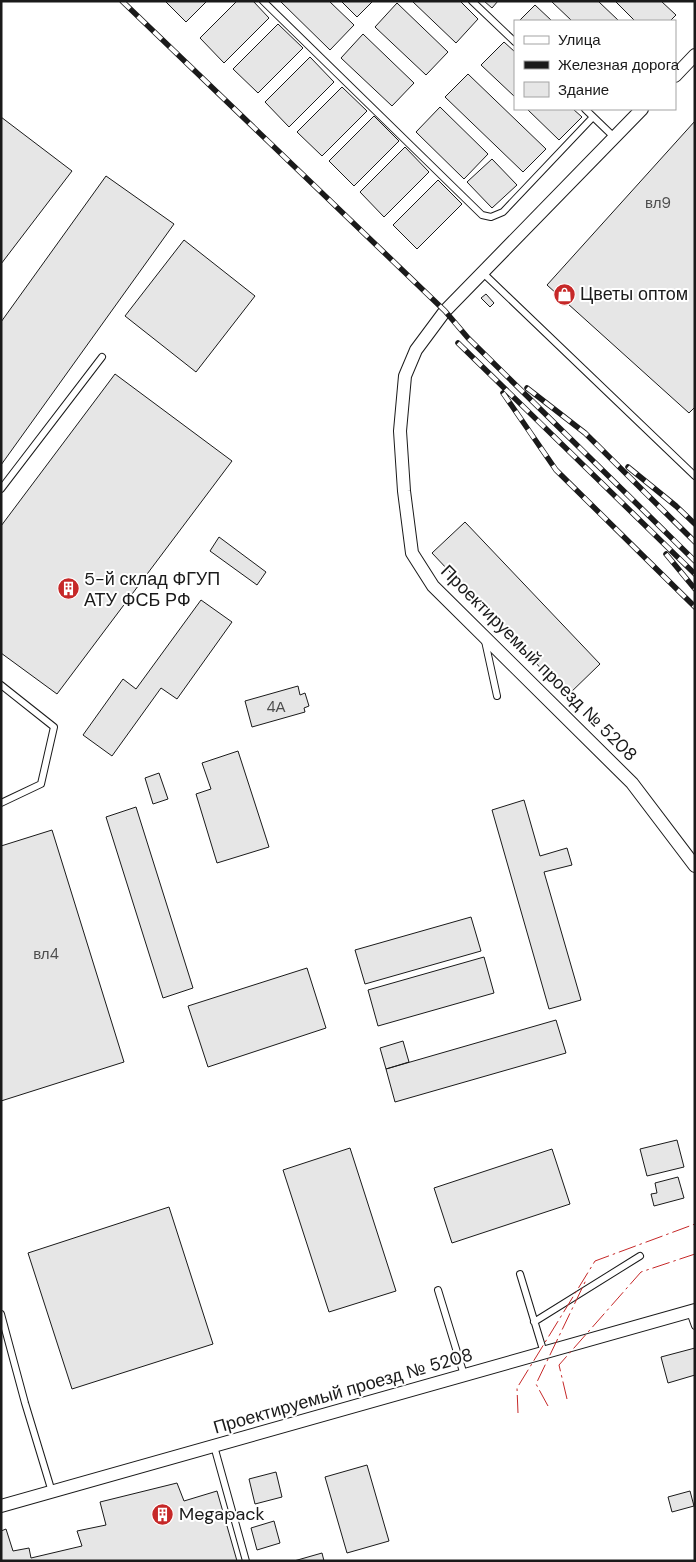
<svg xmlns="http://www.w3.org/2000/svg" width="696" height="1562" font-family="'DM Sans',sans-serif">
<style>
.building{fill:#e6e6e6;stroke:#1a1a1a}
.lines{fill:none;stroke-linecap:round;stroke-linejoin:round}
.lane-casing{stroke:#1a1a1a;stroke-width:8}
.street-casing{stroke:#1a1a1a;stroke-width:14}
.lane{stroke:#fff;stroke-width:6}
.street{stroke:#fff;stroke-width:12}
.rail-casing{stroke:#1a1a1a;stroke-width:5.5}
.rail{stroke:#fff;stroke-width:4;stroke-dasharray:11;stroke-linecap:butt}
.power{stroke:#c62828;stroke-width:1;stroke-dasharray:18 4 2.5 4;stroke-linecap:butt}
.labels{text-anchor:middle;stroke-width:4;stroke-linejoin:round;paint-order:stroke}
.number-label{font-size:15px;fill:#4d4d4d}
.poi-label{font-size:18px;fill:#1a1a1a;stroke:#fff;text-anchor:start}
.street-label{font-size:18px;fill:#1a1a1a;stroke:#fff}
</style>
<rect width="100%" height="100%" fill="#fff"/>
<!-- building -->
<path class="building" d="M165,1H207L186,22Z
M237,1H253L269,18L224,63L200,38Z
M280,1H329L354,25L330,50Z
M341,1H373L357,17Z
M412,1H460L478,19L456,43Z
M484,1H498L492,8Z
M551,1H598L619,21H572Z
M615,1H661L676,15L670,21H635Z
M397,3L448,52L426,75L375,27Z
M535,5L552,21H519Z
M278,24L303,48L258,93L233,69Z
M363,34L414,83L392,106L341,58Z
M504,42L515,52V97L481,65Z
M310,57L334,82L289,127L265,102Z
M468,74L546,149L523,172L445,97Z
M342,87L367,111L322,156L297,132Z
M440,107L488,154L464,179L416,132Z
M527,109H573L582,117L559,140Z
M374,116L399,141L354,186L329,161Z
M1,117L72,171L1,264Z
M695,121V407L689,413L547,285Z
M405,147L429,172L384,217L360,192Z
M492,159L517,185L492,208L467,182Z
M106,176L174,224L1,465V322Z
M438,180L462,204L417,249L393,225Z
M184,240L255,296L196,372L125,316Z
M486,294L494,303L490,307L481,298Z
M115,374L232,461L57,694L1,653V526Z
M465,522L600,664L567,696L432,553Z
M219,537L266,572L257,585L210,551Z
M201,600L232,622L177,699L161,688L112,756L83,735L123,679L136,689Z
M298,686L300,695L305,693L309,706L304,708L305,712L252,727L245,701Z
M238,751L269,847L217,863L196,794L211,789L202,763Z
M159,773L168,799L153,804L145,778Z
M524,800L540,856L567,848L572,865L544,872L581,1000L549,1009L492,810Z
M136,807L193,988L163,998L106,817Z
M52,830L124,1062L1,1101V846Z
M471,917L481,951L365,984L355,950Z
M484,957L494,993L378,1026L368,990Z
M307,968L326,1028L208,1067L188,1006Z
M556,1020L566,1053L395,1102L386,1069Z
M403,1041L409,1062L386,1069L380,1048Z
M677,1140L684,1167L647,1176L640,1149Z
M350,1148L396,1291L329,1312L283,1170Z
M552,1149L570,1204L452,1243L434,1188Z
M678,1177L684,1198L654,1206L651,1194L657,1193L655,1183Z
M169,1207L213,1344L72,1389L28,1253Z
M695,1348V1375L668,1383L661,1357Z
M367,1465L389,1541L347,1553L325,1477Z
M276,1472L282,1497L255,1504L249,1479Z
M177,1483L184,1501L217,1491L237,1561H1V1531L6,1529L13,1551L29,1548L31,1558L82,1546L77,1531L106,1525L100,1502Z
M690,1491L694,1506L672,1512L668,1497Z
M274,1521L280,1543L257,1550L251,1528Z
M322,1553L324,1561H294Z"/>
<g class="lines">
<defs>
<path id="lane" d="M263,1L482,215L491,217L503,212L593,117
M472,1L515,42
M585,109L614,137
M482,272L695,476
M1,489L102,357
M485,641L497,696
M1,685L54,727L41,784L1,803
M520,1274L544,1353
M438,1290L464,1375
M690,1312L695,1326
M1,1314L25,1403L52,1492
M534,1322L640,1256
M214,1446L246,1561"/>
<path id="street" d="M675,76L695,55
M642,109L445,311L416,350L405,376L400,431L404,491L412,553L433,586L632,783L695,866
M1,1506L695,1310"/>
</defs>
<!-- lane casing -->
<use href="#lane" class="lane-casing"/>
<!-- street casing -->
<use href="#street" class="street-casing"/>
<!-- lane -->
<use href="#lane" class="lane"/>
<!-- street -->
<use href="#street" class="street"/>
<defs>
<path id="rail" d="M122,1L445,311L468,338L695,561
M458,343L695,574
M527,388L585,433L695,542
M503,393L556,470L695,607
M628,467L676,506L695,524
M666,554L695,589"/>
</defs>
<!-- rail casing -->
<use href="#rail" class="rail-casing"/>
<!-- rail -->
<use href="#rail" class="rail"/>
<!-- power -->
<path class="power" d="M567,1399L559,1365L641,1272L695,1254
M548,1406L536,1384L586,1280
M518,1413L517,1388L595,1261L695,1224"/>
</g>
<!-- icons -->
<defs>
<symbol id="shop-disc" viewBox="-11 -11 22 22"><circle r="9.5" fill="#c62828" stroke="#fff"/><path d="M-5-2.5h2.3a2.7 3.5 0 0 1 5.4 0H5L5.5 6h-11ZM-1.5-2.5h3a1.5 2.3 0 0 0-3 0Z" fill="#fff"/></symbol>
<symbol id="building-disc" viewBox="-11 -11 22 22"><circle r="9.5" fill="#c62828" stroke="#fff"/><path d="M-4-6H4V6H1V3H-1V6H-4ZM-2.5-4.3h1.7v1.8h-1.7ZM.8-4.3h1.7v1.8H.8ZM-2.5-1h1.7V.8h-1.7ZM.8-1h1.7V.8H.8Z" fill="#fff"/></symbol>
</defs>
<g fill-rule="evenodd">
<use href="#shop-disc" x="552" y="282" width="25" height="25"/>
<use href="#building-disc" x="56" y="576" width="25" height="25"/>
<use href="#building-disc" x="150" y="1502" width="25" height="25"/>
</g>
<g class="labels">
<!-- number labels -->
<g class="number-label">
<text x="658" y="208">вл9</text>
<text x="276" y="712">4А</text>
<text x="46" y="959">вл4</text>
</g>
<!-- poi labels -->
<g class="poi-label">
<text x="580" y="300">Цветы оптом</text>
<text x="84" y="585">5-й склад ФГУП<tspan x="84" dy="21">АТУ ФСБ РФ</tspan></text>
<text x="179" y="1520">Megapack</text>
</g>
<!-- street labels -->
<g class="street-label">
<text transform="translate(539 663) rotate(45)" y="6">Проектируемый проезд № 5208</text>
<text transform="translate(343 1391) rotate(-16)" y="6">Проектируемый проезд № 5208</text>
</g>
</g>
<!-- border -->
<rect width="696" height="1562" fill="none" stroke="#1a1a1a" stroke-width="5"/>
<!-- legend -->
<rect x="514" y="20" width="162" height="90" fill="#ffffff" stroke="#a3a3a3"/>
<rect x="524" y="36" width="25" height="8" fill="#ffffff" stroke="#a3a3a3"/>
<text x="558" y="45" font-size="15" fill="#1a1a1a">Улица</text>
<rect x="524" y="61" width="25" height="8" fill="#1a1a1a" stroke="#a3a3a3"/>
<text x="558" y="70" font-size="15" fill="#1a1a1a">Железная дорога</text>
<rect x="524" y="82" width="25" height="15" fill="#e6e6e6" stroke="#a3a3a3"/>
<text x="558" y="95" font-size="15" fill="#1a1a1a">Здание</text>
</svg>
